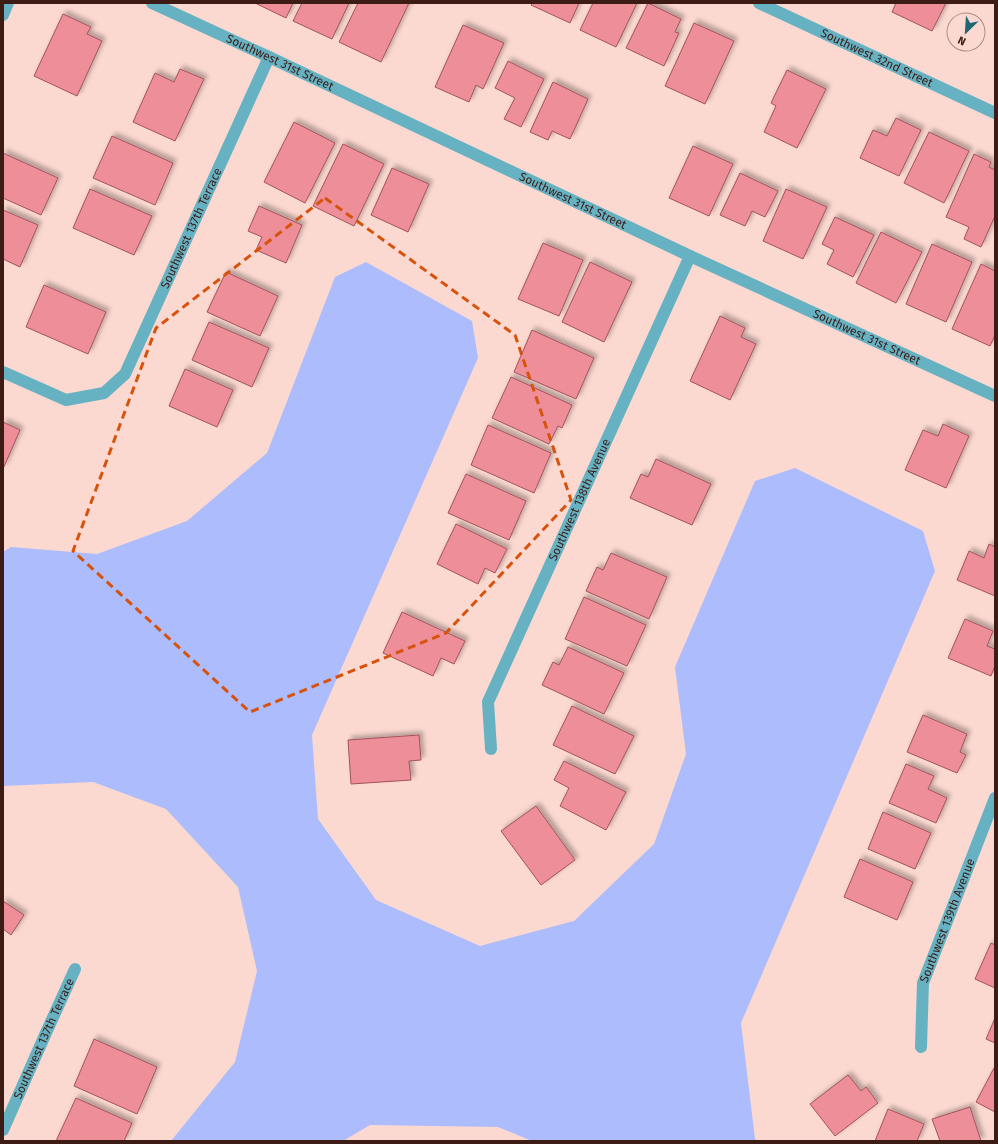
<svg xmlns="http://www.w3.org/2000/svg" width="998" height="1144" font-family="'Fira Sans',sans-serif">
<style>
.water{fill:#acbcfc}
.building{fill:#ed8e98;stroke:#a1535c;filter:url(#shadow)}
.lines{fill:none;stroke-linecap:round;stroke-linejoin:round}
.minor{stroke:#66b2c3;stroke-width:12}
.marked{fill:none;stroke:#d7530d;stroke-width:3;stroke-dasharray:8 5;stroke-linejoin:round}
.labels{text-anchor:middle;stroke-width:3;stroke-linejoin:round;paint-order:stroke}
.street-label{font-size:12px;fill:#3c1c15;stroke:#fcd9d0}
</style>
<defs>
<filter id="shadow"><feDropShadow dx="3.5" dy="-3.5" stdDeviation="2" flood-color="#0004"/></filter>
</defs>
<rect width="100%" height="100%" fill="#fcd9d0"/>
<!-- water -->
<path class="water" d="M366,262L472,321L478,358L312,735L318,819L376,900L480,946L574,921L654,844L686,754L675,667L755,481L795,468L923,531L935,571L741,1023L755,1139L758,1141H532L498,1127L370,1125L343,1141H171L235,1062L257,971L238,887L166,809L93,782L3,786V552L11,547L97,554L187,521L267,453L335,277Z"/>
<!-- building -->
<path class="building" d="M255,3H293L286,18Z
M302,3H349L332,39L293,21Z
M358,3H409L381,62L339,42Z
M533,3H579L570,23L531,5Z
M593,3H637L616,47L580,30Z
M648,3L681,19L675,32L679,33L664,66L626,48Z
M896,3H946L932,31L892,12Z
M63,14L91,27L87,34L102,41L77,96L34,76Z
M694,23L734,41L705,104L665,86Z
M463,25L504,43L483,89L476,85L469,102L435,87Z
M508,61L544,79L521,127L504,119L515,98L495,88Z
M180,69L204,79L175,141L133,122L155,73L174,82Z
M787,70L826,89L797,148L764,132L776,106L771,103Z
M553,82L588,99L570,139L552,131L548,140L530,132Z
M896,118L921,130L899,176L860,158L873,130L887,136Z
M294,122L335,143L305,203L264,182Z
M929,132L969,151L944,203L904,183Z
M112,136L173,163L155,205L93,178Z
M343,144L384,164L354,226L313,206Z
M693,146L733,164L709,216L669,198Z
M3,153L58,178L41,215L3,198Z
M974,154L991,162L989,167L995,170V216L981,247L964,239L969,227L946,217Z
M392,168L429,184L408,232L371,215Z
M740,173L778,191L765,217L752,211L745,226L720,215Z
M90,189L152,216L134,255L73,228Z
M786,189L827,207L803,259L763,241Z
M259,206L302,225L286,263L256,250L262,237L248,231Z
M3,210L38,225L20,267L3,259Z
M835,217L874,235L853,277L827,264L834,250L822,244Z
M881,232L922,252L896,303L856,283Z
M543,243L583,260L559,316L518,299Z
M932,244L972,262L946,322L906,304Z
M590,262L632,282L604,342L562,322Z
M981,264L995,271V335L990,346L952,329Z
M226,272L278,296L260,336L207,312Z
M44,285L106,312L88,354L26,327Z
M720,316L745,328L741,337L756,344L730,400L690,381Z
M209,322L269,348L252,387L192,360Z
M532,330L594,358L576,399L514,372Z
M185,369L233,390L217,427L169,406Z
M511,377L572,405L562,428L558,426L549,444L492,418Z
M3,422L20,430L3,469Z
M943,424L969,436L946,488L905,470L923,430L938,436Z
M488,425L551,453L534,493L471,465Z
M656,459L711,484L692,525L630,498L641,474L648,477Z
M466,474L526,501L509,540L448,513Z
M456,524L507,549L495,573L485,568L478,584L437,564Z
M989,544L995,547V596L957,580L969,551L984,558Z
M611,553L667,577L649,619L586,591L597,567L603,570Z
M584,597L646,625L627,666L565,639Z
M402,612L465,641L454,664L441,658L433,676L383,653Z
M965,619L993,631L987,646L995,649V666L991,676L948,658Z
M568,647L624,673L604,714L542,685L553,662L559,665Z
M572,706L634,736L615,774L553,745Z
M923,715L967,734L960,752L966,755L957,773L907,752Z
M419,735L421,760L409,761L411,780L351,784L348,740Z
M564,761L626,792L606,830L560,806L569,788L554,780Z
M906,764L934,776L928,789L947,798L936,823L889,803Z
M536,806L575,860L541,885L501,831Z
M883,812L931,833L915,869L868,849Z
M860,859L913,882L897,920L844,897Z
M3,901L24,915L11,935L3,929Z
M991,943L995,945V988L975,979Z
M995,1018V1043L986,1039Z
M94,1039L157,1067L137,1114L74,1086Z
M994,1068L995,1069V1112L976,1102Z
M848,1075L861,1091L866,1087L878,1103L835,1136L810,1104Z
M76,1098L132,1123L124,1141H56Z
M970,1107L981,1141H940L932,1119Z
M888,1109L924,1124L917,1141H875Z"/>
<g class="lines">
<!-- minor -->
<g class="minor">
<path id="s1" d="M152,3L269,57L690,256L995,396"/>
<path id="s2" d="M759,3L995,113"/>
<path d="M3,15L8,3"/>
<path id="s3" d="M3,372L66,400L104,393L125,374L269,57"/>
<path id="s4" d="M491,749L488,702L690,256"/>
<path id="s5" d="M921,1047L923,983L995,798"/>
<path id="s6" d="M3,1130L45,1035L75,969"/>
</g>
</g>
<!-- marked area -->
<path class="marked" d="M325,198L515,335L571,500L446,633L250,712L73,551L156,328Z"/>
<g class="labels">
<!-- street labels -->
<g class="street-label">
<text dy="4" stroke="none"><textPath href="#s2" startOffset="130">Southwest 32nd Street</textPath></text>
<text dy="4" stroke="none"><textPath href="#s1" startOffset="141">Southwest 31st Street</textPath></text>
<text dy="4" stroke="none"><textPath href="#s1" startOffset="465">Southwest 31st Street</textPath></text>
<text dy="4" stroke="none"><textPath href="#s3" startOffset="296">Southwest 137th Terrace</textPath></text>
<text dy="4" stroke="none"><textPath href="#s1" startOffset="789">Southwest 31st Street</textPath></text>
<text dy="4" stroke="none"><textPath href="#s4" startOffset="269">Southwest 138th Avenue</textPath></text>
<text dy="4" stroke="none"><textPath href="#s5" startOffset="131">Southwest 139th Avenue</textPath></text>
<text dy="4" stroke="none"><textPath href="#s6" startOffset="100">Southwest 137th Terrace</textPath></text>
</g>
</g>
<!-- border -->
<rect width="998" height="1144" fill="none" stroke="#3c1c15" stroke-width="8"/>
<!-- north arrow -->
<g transform="translate(966 32) rotate(205)"><circle r="19" fill="#fcd9d0" stroke="#af8d85"/>
<path d="M0-3L7 15L0 10L-7 15Z" fill="#1e6674"/>
<text y="-6" font-size="11" font-weight="bold" text-anchor="middle" fill="#3c1c15">N</text>
</g>
</svg>
